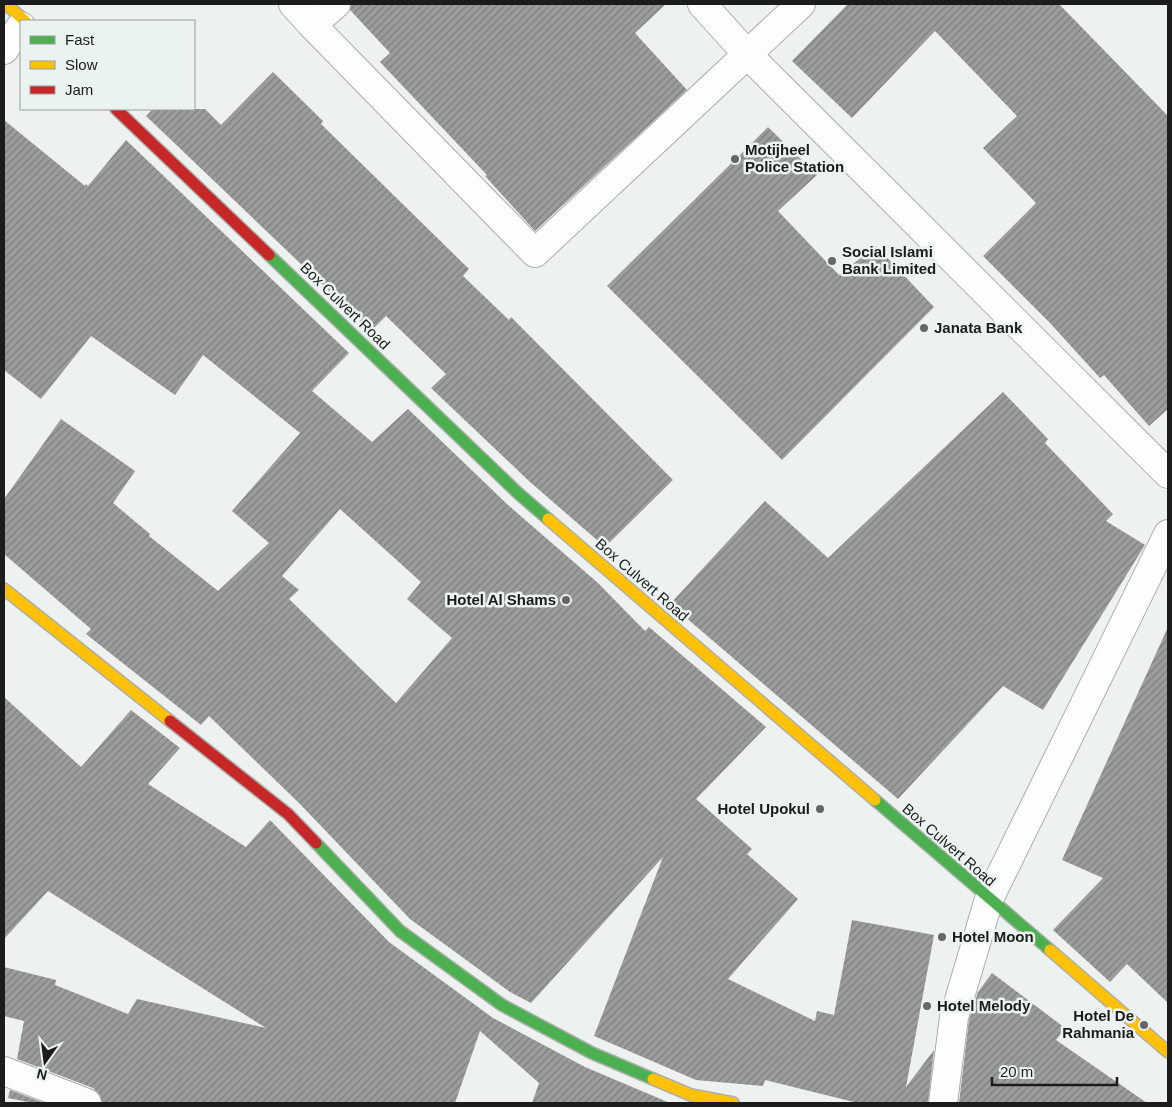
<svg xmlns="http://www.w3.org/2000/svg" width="1172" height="1107" font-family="Arial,sans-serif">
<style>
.building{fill:url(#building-hatch);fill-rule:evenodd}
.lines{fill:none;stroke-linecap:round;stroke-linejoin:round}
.street-casing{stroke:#abaead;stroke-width:30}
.fast-casing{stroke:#abaead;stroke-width:14}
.slow-casing{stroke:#abaead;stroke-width:14}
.jam-casing{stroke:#abaead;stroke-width:14}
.street{stroke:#fcfdfd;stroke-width:28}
.fast{stroke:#4caf50;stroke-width:11}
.slow{stroke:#ffc107;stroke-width:11}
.jam{stroke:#c62828;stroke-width:11}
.poi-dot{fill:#646766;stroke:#ebf3f1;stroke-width:2}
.labels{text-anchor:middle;stroke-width:5;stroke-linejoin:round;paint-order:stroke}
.poi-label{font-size:15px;font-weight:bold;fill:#1a1d1c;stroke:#ebf3f1;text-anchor:start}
.street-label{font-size:15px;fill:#1a1d1c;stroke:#ebf3f1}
</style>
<defs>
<pattern id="building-hatch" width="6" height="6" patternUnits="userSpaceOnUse" patternTransform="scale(1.25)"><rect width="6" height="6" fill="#9a9d9c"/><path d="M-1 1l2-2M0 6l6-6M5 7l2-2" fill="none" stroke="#7d7f7e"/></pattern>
</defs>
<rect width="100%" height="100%" fill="#edf1f0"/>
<!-- building -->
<path class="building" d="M351,4H666L635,33L687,90L535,231L485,176L487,175L380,62L390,53L350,10Z
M848,4H1059L1168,116V409L1149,426L1104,375L1100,378L1050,323L983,256L1036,203L983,148L1017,116L935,31L852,118L792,61Z
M273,72L323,121L321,124L469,269L463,276L509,320L511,317L673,480L605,547L530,482L431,388L446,374L386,316L371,331L146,116L153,109H205L221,125Z
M4,120L85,186L86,184L88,186L126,140L349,353L312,391L372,442L408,409L508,505L598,583L645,631L649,627L766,727L696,799L752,849L747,854L798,899L728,979L815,1021L817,1011L834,1015L852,920L934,935L906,1087L934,1050L928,1103H858L765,1080L763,1086L696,1080L594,1036L663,857L531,1003L510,992L410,919L299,803L209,716L201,725L86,634L91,629L4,554V499L61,419L135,471L113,503L150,534L149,536L218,591L269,543L232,511L300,433L203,355L175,395L91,336L41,399L4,370ZM340,509L421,582L407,599L452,638L396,703L289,599L299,590L282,576Z
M768,127L817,175L778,211L839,275L876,246L934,307L782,460L607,286Z
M1003,392L1048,439L1045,443L1113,514L1106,521L1145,545L1043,710L1003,686L898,799L670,604L765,501L828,558Z
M1168,627V1003L1127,964L1110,982L1053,930L1103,878L1062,860Z
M4,697L81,767L131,710L180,748L148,784L246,847L270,820L389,942L493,1018L585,1067L670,1103H532L539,1083L480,1031L455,1103H102L99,1094L93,1088L17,1059L24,1021L4,1016V967L56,980L55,985L128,1014L137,999L266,1028L48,891L4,939Z
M992,973L1065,1028L1056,1040L1147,1103H959L969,1020L978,992Z
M10,1090L44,1103H33L8,1098Z"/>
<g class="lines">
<defs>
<path id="street" d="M293,4L312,25L535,253L801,4
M702,4L748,55L1168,474
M312,25L336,4
M4,50L21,26
M4,1071L87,1103
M943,1103L954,1017L989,899L1168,534"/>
<path id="fast" d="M269,255L519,494L548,519
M875,800L1050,950
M316,843L400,931L502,1005L592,1053L653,1079"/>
<path id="slow" d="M6,4L25,21
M548,519L875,800
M4,589L170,721
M1050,950L1168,1052
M653,1079L691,1095L733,1103"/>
<path id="jam" d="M116,109L269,255
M170,721L288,814L316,843"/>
</defs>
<!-- street casing -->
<use href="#street" class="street-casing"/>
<!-- fast casing -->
<use href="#fast" class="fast-casing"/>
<!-- slow casing -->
<use href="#slow" class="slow-casing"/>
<!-- jam casing -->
<use href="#jam" class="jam-casing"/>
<!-- street -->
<use href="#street" class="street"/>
<!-- fast -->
<use href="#fast" class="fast"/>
<!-- slow -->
<use href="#slow" class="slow"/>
<!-- jam -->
<use href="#jam" class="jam"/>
</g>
<!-- markers -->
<g class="poi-dot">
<circle cx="735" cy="159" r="5"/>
<circle cx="832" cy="261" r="5"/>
<circle cx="924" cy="328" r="5"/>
<circle cx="566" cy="600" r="5"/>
<circle cx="820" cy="809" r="5"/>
<circle cx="942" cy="937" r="5"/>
<circle cx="927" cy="1006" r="5"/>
<circle cx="1144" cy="1025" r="5"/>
</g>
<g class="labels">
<!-- poi labels -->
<g class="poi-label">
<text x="745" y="155">Motijheel<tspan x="745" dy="17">Police Station</tspan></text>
<text x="842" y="257">Social Islami<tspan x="842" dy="17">Bank Limited</tspan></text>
<text x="934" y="333">Janata Bank</text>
<text x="556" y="605" text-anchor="end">Hotel Al Shams</text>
<text x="810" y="814" text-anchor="end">Hotel Upokul</text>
<text x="952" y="942">Hotel Moon</text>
<text x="937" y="1011">Hotel Melody</text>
<text x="1134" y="1021" text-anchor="end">Hotel De<tspan x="1134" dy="17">Rahmania</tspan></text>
</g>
<!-- street labels -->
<g class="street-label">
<text transform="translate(345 306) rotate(44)" y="5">Box Culvert Road</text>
<text transform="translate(642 580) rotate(41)" y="5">Box Culvert Road</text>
<text transform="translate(949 845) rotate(41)" y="5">Box Culvert Road</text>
</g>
</g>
<!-- border -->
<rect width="1172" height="1107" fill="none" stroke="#1a1d1c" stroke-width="10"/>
<!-- legend -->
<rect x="20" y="20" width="175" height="90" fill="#ebf3f1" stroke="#979d9c"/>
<rect x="30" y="36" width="25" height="8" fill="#4caf50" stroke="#979d9c"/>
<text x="65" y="45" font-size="15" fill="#1a1d1c">Fast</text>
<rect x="30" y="61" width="25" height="8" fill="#ffc107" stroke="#979d9c"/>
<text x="65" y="70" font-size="15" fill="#1a1d1c">Slow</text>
<rect x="30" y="86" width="25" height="8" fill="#c62828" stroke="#979d9c"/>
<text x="65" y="95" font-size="15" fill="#1a1d1c">Jam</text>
<!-- north arrow -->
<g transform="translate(45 1062) rotate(194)" stroke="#ebf3f1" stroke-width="4" paint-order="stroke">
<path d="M0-4L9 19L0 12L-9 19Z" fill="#1a1d1c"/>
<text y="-8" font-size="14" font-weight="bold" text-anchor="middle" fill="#1a1d1c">N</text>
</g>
<!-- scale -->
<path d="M992 1077v8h125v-8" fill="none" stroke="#1a1d1c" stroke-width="2.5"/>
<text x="1000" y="1077" font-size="15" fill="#1a1d1c" stroke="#ebf3f1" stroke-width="4" paint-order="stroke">20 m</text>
</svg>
